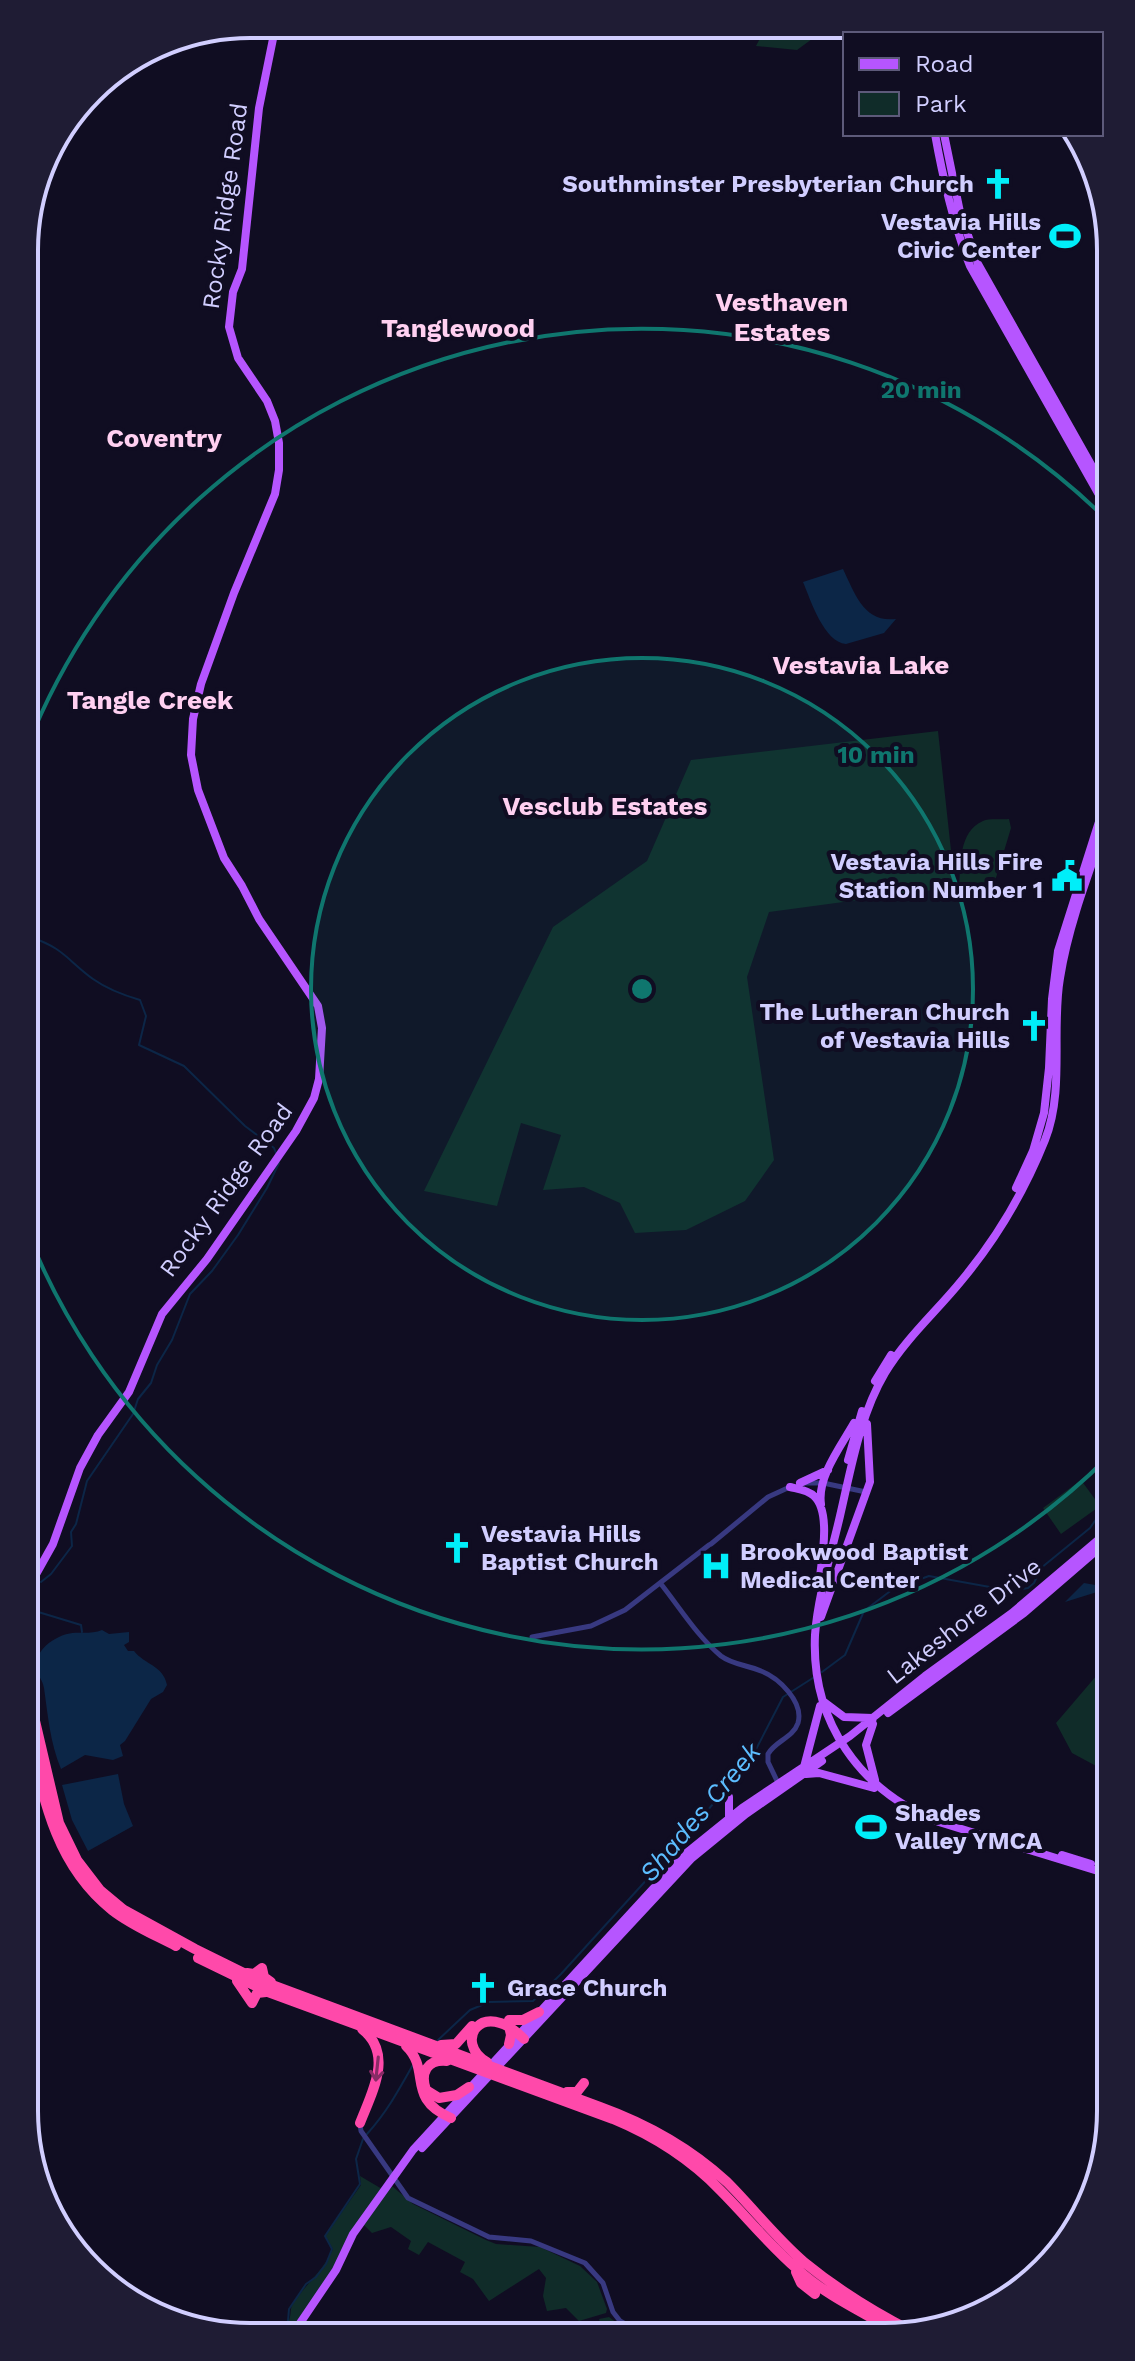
<svg xmlns="http://www.w3.org/2000/svg" width="1135" height="2361" font-family="'Work Sans',sans-serif">
<style>
.green{fill:#102c29}
.water{fill:#0c2647}
.lines{fill:none;stroke-linecap:round;stroke-linejoin:round}
.stream{stroke:#0c2647;stroke-width:2}
.minor{stroke:#383981;stroke-width:5}
.major{stroke:#b655ff;stroke-width:8}
.highway{stroke:#ff49aa;stroke-width:10}
.oneway{stroke:#882b66}
.ring{fill:none;stroke:#0f766e;stroke-width:4}
.labels{text-anchor:middle;stroke-width:8;stroke-linejoin:round;paint-order:stroke}
.poi-label{font-size:24px;font-weight:bold;fill:#d1ceff;stroke:#100d22;text-anchor:end}
.street-label{font-size:24px;fill:#d1ceff;stroke:#100d22}
.neighbourhood-label{font-size:26px;font-weight:bold;fill:#ffd0f1;stroke:#100d22}
.water-label{font-size:26px;font-style:italic;fill:#5cbdff;stroke:#100d22}
.rim{fill:none;stroke:#d1ceff;stroke-width:4}
.centre{fill:#0f766e;stroke:#100d22;stroke-width:4}
.ring-label{font-size:24px;text-anchor:middle;font-weight:bold;fill:#0f766e;stroke:#100d22;stroke-width:8;stroke-linejoin:round;paint-order:stroke}
</style>
<rect width="100%" height="100%" fill="#100d22"/>
<!-- green -->
<path class="green" d="M766,27L827,28L797,50L756,46Z
M938,731L955,887L769,912L747,977L774,1160L745,1201L686,1230L635,1233L620,1203L584,1187L543,1190L561,1135L521,1123L497,1206L424,1191L553,927L647,861L691,760Z
M1009,819L1011,828L995,881L959,887C961,865 958,832 983,821C989,818 1002,820 1009,819Z
M1081,1480L1100,1506L1061,1534L1043,1508Z
M1111,1664V1774L1072,1753L1056,1723L1097,1675Z
M360,2176L382,2189L333,2271L290,2335H276C280,2331 286,2326 289,2320C292,2313 289,2309 294,2302C307,2283 323,2271 333,2249L325,2236L361,2185Z
M392,2186L413,2204L486,2240L496,2244L540,2247L580,2266L597,2282L607,2309L606,2313L579,2321L566,2308L547,2311L543,2296L546,2278L539,2269L489,2301L473,2279L460,2272L465,2262L428,2242L419,2255L408,2249L411,2241L391,2227L372,2233L364,2225Z
M609,2317L626,2330L640,2336H603L599,2319Z"/>
<!-- water -->
<path class="water" d="M843,569C855,594 864,623 896,619L884,633L846,644C824,642 811,601 803,582Z
M1084,1583L1101,1586L1106,1594L1097,1592L1065,1602Z
M102,1630L109,1634L129,1632V1642L124,1645L128,1651H134C145,1665 163,1665 167,1685L163,1692L151,1699L125,1741L120,1745L123,1756L113,1760L85,1755L61,1769C50,1742 48,1716 44,1688C42,1676 34,1676 37,1659C40,1649 50,1641 59,1637C73,1629 89,1636 102,1630Z
M118,1774L124,1804L133,1826L88,1851L72,1820L62,1785Z"/>
<g class="lines">
<!-- stream -->
<path class="stream" d="M30,937C64,948 67,960 93,979C107,989 123,995 140,1000L146,1016L139,1045L184,1066L245,1126L274,1148L276,1153
M41,1582L51,1574L72,1546L71,1532L76,1524L87,1481L133,1414L138,1399L151,1383L157,1365L172,1340L190,1294L212,1271L238,1235L267,1188L279,1163
M36,1596L31,1600L35,1611L81,1625L82,1632
M822,1672L845,1655L864,1611L893,1589L929,1576L1012,1591L1028,1588L1034,1583L1041,1568L1090,1528L1097,1518L1111,1508
M437,2041L470,2010L489,2002L533,2001L561,1974L680,1843L751,1759L783,1697L816,1676
M367,2134C387,2112 400,2088 414,2063
M276,2335L288,2321L289,2309L306,2284L316,2277L326,2264L332,2249L325,2236L360,2184L356,2159L363,2139"/>
<!-- minor -->
<path class="minor" d="M805,1483H823L866,1492
M711,1544L768,1497L792,1486
M661,1584C680,1608 697,1636 721,1656C733,1665 748,1665 761,1671C779,1678 804,1702 798,1723C793,1738 775,1741 768,1754V1762L779,1785
M532,1637L591,1626L625,1610L709,1545
M360,2124L361,2131L408,2198L489,2237L531,2241L585,2263L603,2283L613,2312L620,2321L647,2336"/>
<!-- major -->
<path class="major" d="M930,29L931,34
M922,34V28
M935,134C943,179 953,223 970,266L1111,516
M944,134L960,212L978,264L1111,500
M1016,1188L1033,1151L1044,1113L1049,1068L1052,999L1058,951L1111,784
M875,1381L891,1355
M848,1460L862,1411
M800,1483L828,1470
M790,1487C798,1489 808,1490 814,1496C832,1512 821,1563 819,1585
M821,1504C817,1477 841,1446 854,1423
M25,1594L53,1544L80,1468L98,1435L129,1392L162,1314L207,1259L296,1131L314,1098L319,1079L322,1028L318,1006L259,919L242,886L224,858L198,790L191,755L193,719L201,684L234,593L275,494L279,470V443L275,421L267,401L238,358L229,327L233,292L242,269L259,108L276,24
M821,1617L870,1482L867,1424
M824,1702L844,1717L873,1718
M888,1713L1024,1613L1111,1538
M873,1724L866,1745L875,1780
M804,1767L820,1706
M806,1774L819,1773L874,1788
M729,1797V1818
M1062,1855L1091,1864
M1111,1875L939,1822C860,1791 811,1722 815,1635C818,1595 831,1555 840,1516C851,1469 860,1415 885,1373C906,1338 937,1311 962,1280C997,1238 1025,1190 1045,1140C1065,1090 1051,1030 1060,978C1069,921 1092,865 1111,810
M422,2148L691,1859L746,1814L822,1761
M292,2335L336,2270L353,2234L413,2150L685,1854L742,1808L850,1736L925,1676L1012,1613L1111,1529"/>
<!-- highway -->
<path class="highway" d="M24,1674L59,1823L77,1860L100,1890L124,1910L195,1949L256,1979L600,2107C647,2124 690,2148 727,2182C753,2208 776,2238 804,2262C838,2290 874,2312 913,2332
M24,1710C41,1783 49,1860 112,1910C131,1925 155,1935 176,1946
M198,1958L268,1992L613,2119C654,2136 689,2158 720,2190C746,2216 769,2245 797,2269C821,2291 850,2306 879,2322
M247,1973L254,1974L262,1968L264,1977L271,1982
M237,1981L252,2003L257,1993L266,1992
M509,2020H523L539,2012
M509,2026L511,2035L509,2044
M441,2045L456,2044L472,2026
M406,2046C432,2071 405,2098 451,2118
M447,2061C427,2059 420,2073 426,2090L439,2098L457,2095L469,2087
M487,2062C453,2043 481,1996 524,2039
M567,2092H577L584,2083
M360,2123C372,2092 394,2054 362,2029
M796,2272L801,2283L815,2294"/>
</g>
<!-- one-way arrows -->
<defs><path id="oneway-shaft" d="M-6 0H5M1.5-3L5.5 0L1.5 3" fill="none" stroke-width="1.6" stroke-linecap="round" stroke-linejoin="round" transform="scale(2)"/></defs>
<use class="oneway" href="#oneway-shaft" transform="translate(377 2069) rotate(96)"/>
<!-- distance rings -->
<circle cx="642" cy="989" r="331" fill="#0f766e" fill-opacity=".12"/>
<g class="ring">
<circle cx="642" cy="989" r="331"/>
<path d="M1109 1456A661 661 0 0 1 25 1226M27 747A661 661 0 0 1 1109 522"/>
</g>
<!-- icons -->
<defs>
<symbol id="church-bare" viewBox="-9 -9 18 18"><path d="M-1.2-6h2.4v3.5h3.3v2.4h-3.3V6h-2.4V-.1h-3.3v-2.4h3.3Z" fill="#00eef9" stroke="#100d22" stroke-width="2.5" paint-order="stroke"/></symbol>
<symbol id="stadium-bare" viewBox="-9 -9 18 18"><path d="M0-5a6.5 5 0 1 0 0 10a6.5 5 0 1 0 0-10ZM-3.5-1.8h7v3.6h-7Z" fill="#00eef9" stroke="#100d22" stroke-width="2.5" paint-order="stroke"/></symbol>
<symbol id="civic-bare" viewBox="-9 -9 18 18"><path d="M-.6-6.5H3V-4.5H.6V-3L4-1V1h2V6H-6V1h2V-1L-.6-3ZM-1.2 2.5V6h2.4V2.5Z" fill="#00eef9" stroke="#100d22" stroke-width="2.5" paint-order="stroke"/></symbol>
<symbol id="hospital-bare" viewBox="-9 -9 18 18"><path d="M-5-5h3v3.5h4V-5h3V5h-3V1.5h-4V5h-3Z" fill="#00eef9" stroke="#100d22" stroke-width="2.5" paint-order="stroke"/></symbol>
</defs>
<g fill-rule="evenodd">
<use href="#church-bare" x="976" y="162" width="44" height="44"/>
<use href="#stadium-bare" x="1043" y="214" width="44" height="44"/>
<use href="#civic-bare" x="1045" y="854" width="44" height="44"/>
<use href="#church-bare" x="1012" y="1004" width="44" height="44"/>
<use href="#church-bare" x="435" y="1526" width="44" height="44"/>
<use href="#hospital-bare" x="694" y="1544" width="44" height="44"/>
<use href="#stadium-bare" x="849" y="1805" width="44" height="44"/>
<use href="#church-bare" x="461" y="1966" width="44" height="44"/>
</g>
<g class="labels">
<!-- poi labels -->
<g class="poi-label">
<text x="974" y="192">Southminster Presbyterian Church</text>
<text x="1041" y="230">Vestavia Hills<tspan x="1041" dy="28">Civic Center</tspan></text>
<text x="1043" y="870">Vestavia Hills Fire<tspan x="1043" dy="28">Station Number 1</tspan></text>
<text x="1010" y="1020">The Lutheran Church<tspan x="1010" dy="28">of Vestavia Hills</tspan></text>
<text x="481" y="1542" text-anchor="start">Vestavia Hills<tspan x="481" dy="28">Baptist Church</tspan></text>
<text x="740" y="1560" text-anchor="start">Brookwood Baptist<tspan x="740" dy="28">Medical Center</tspan></text>
<text x="895" y="1821" text-anchor="start">Shades<tspan x="895" dy="28">Valley YMCA</tspan></text>
<text x="507" y="1996" text-anchor="start">Grace Church</text>
</g>
<!-- street labels -->
<g class="street-label">
<text transform="translate(225 206) rotate(-82)" y="8">Rocky Ridge Road</text>
<text transform="translate(226 1190) rotate(-54)" y="8">Rocky Ridge Road</text>
<text transform="translate(964 1621) rotate(-38)" y="8">Lakeshore Drive</text>
</g>
<!-- neighbourhood labels -->
<g class="neighbourhood-label">
<text x="782" y="311">Vesthaven<tspan x="782" dy="30">Estates</tspan></text>
<text x="458" y="337">Tanglewood</text>
<text x="164" y="447">Coventry</text>
<text x="861" y="674">Vestavia Lake</text>
<text x="150" y="709">Tangle Creek</text>
<text x="605" y="815">Vesclub Estates</text>
</g>
<!-- water labels -->
<g class="water-label">
<text transform="translate(700 1812) rotate(-50)" y="9">Shades Creek</text>
</g>
</g>
<!-- crop -->
<path d="M0 0H1135V2361H0ZM250 38H885A212 212 0 0 1 1097 250V2111A212 212 0 0 1 885 2323H250A212 212 0 0 1 38 2111V250A212 212 0 0 1 250 38Z" fill="#1f1c34" fill-rule="evenodd"/>
<path class="rim" d="M250 38H885A212 212 0 0 1 1097 250V2111A212 212 0 0 1 885 2323H250A212 212 0 0 1 38 2111V250A212 212 0 0 1 250 38Z"/>
<circle cx="642" cy="989" r="12" class="centre"/>
<g class="ring-label">
<text x="921" y="398">20 min</text>
<text x="876" y="763">10 min</text>
</g>
<!-- legend -->
<rect x="843" y="32" width="260" height="104" fill="#100d22" stroke="#5d5a7a" stroke-width="2"/>
<rect x="859" y="58" width="40" height="12" fill="#b655ff" stroke="#5d5a7a" stroke-width="2"/>
<text x="915" y="72" font-size="24" fill="#d1ceff">Road</text>
<rect x="859" y="92" width="40" height="24" fill="#102c29" stroke="#5d5a7a" stroke-width="2"/>
<text x="915" y="112" font-size="24" fill="#d1ceff">Park</text>
</svg>
